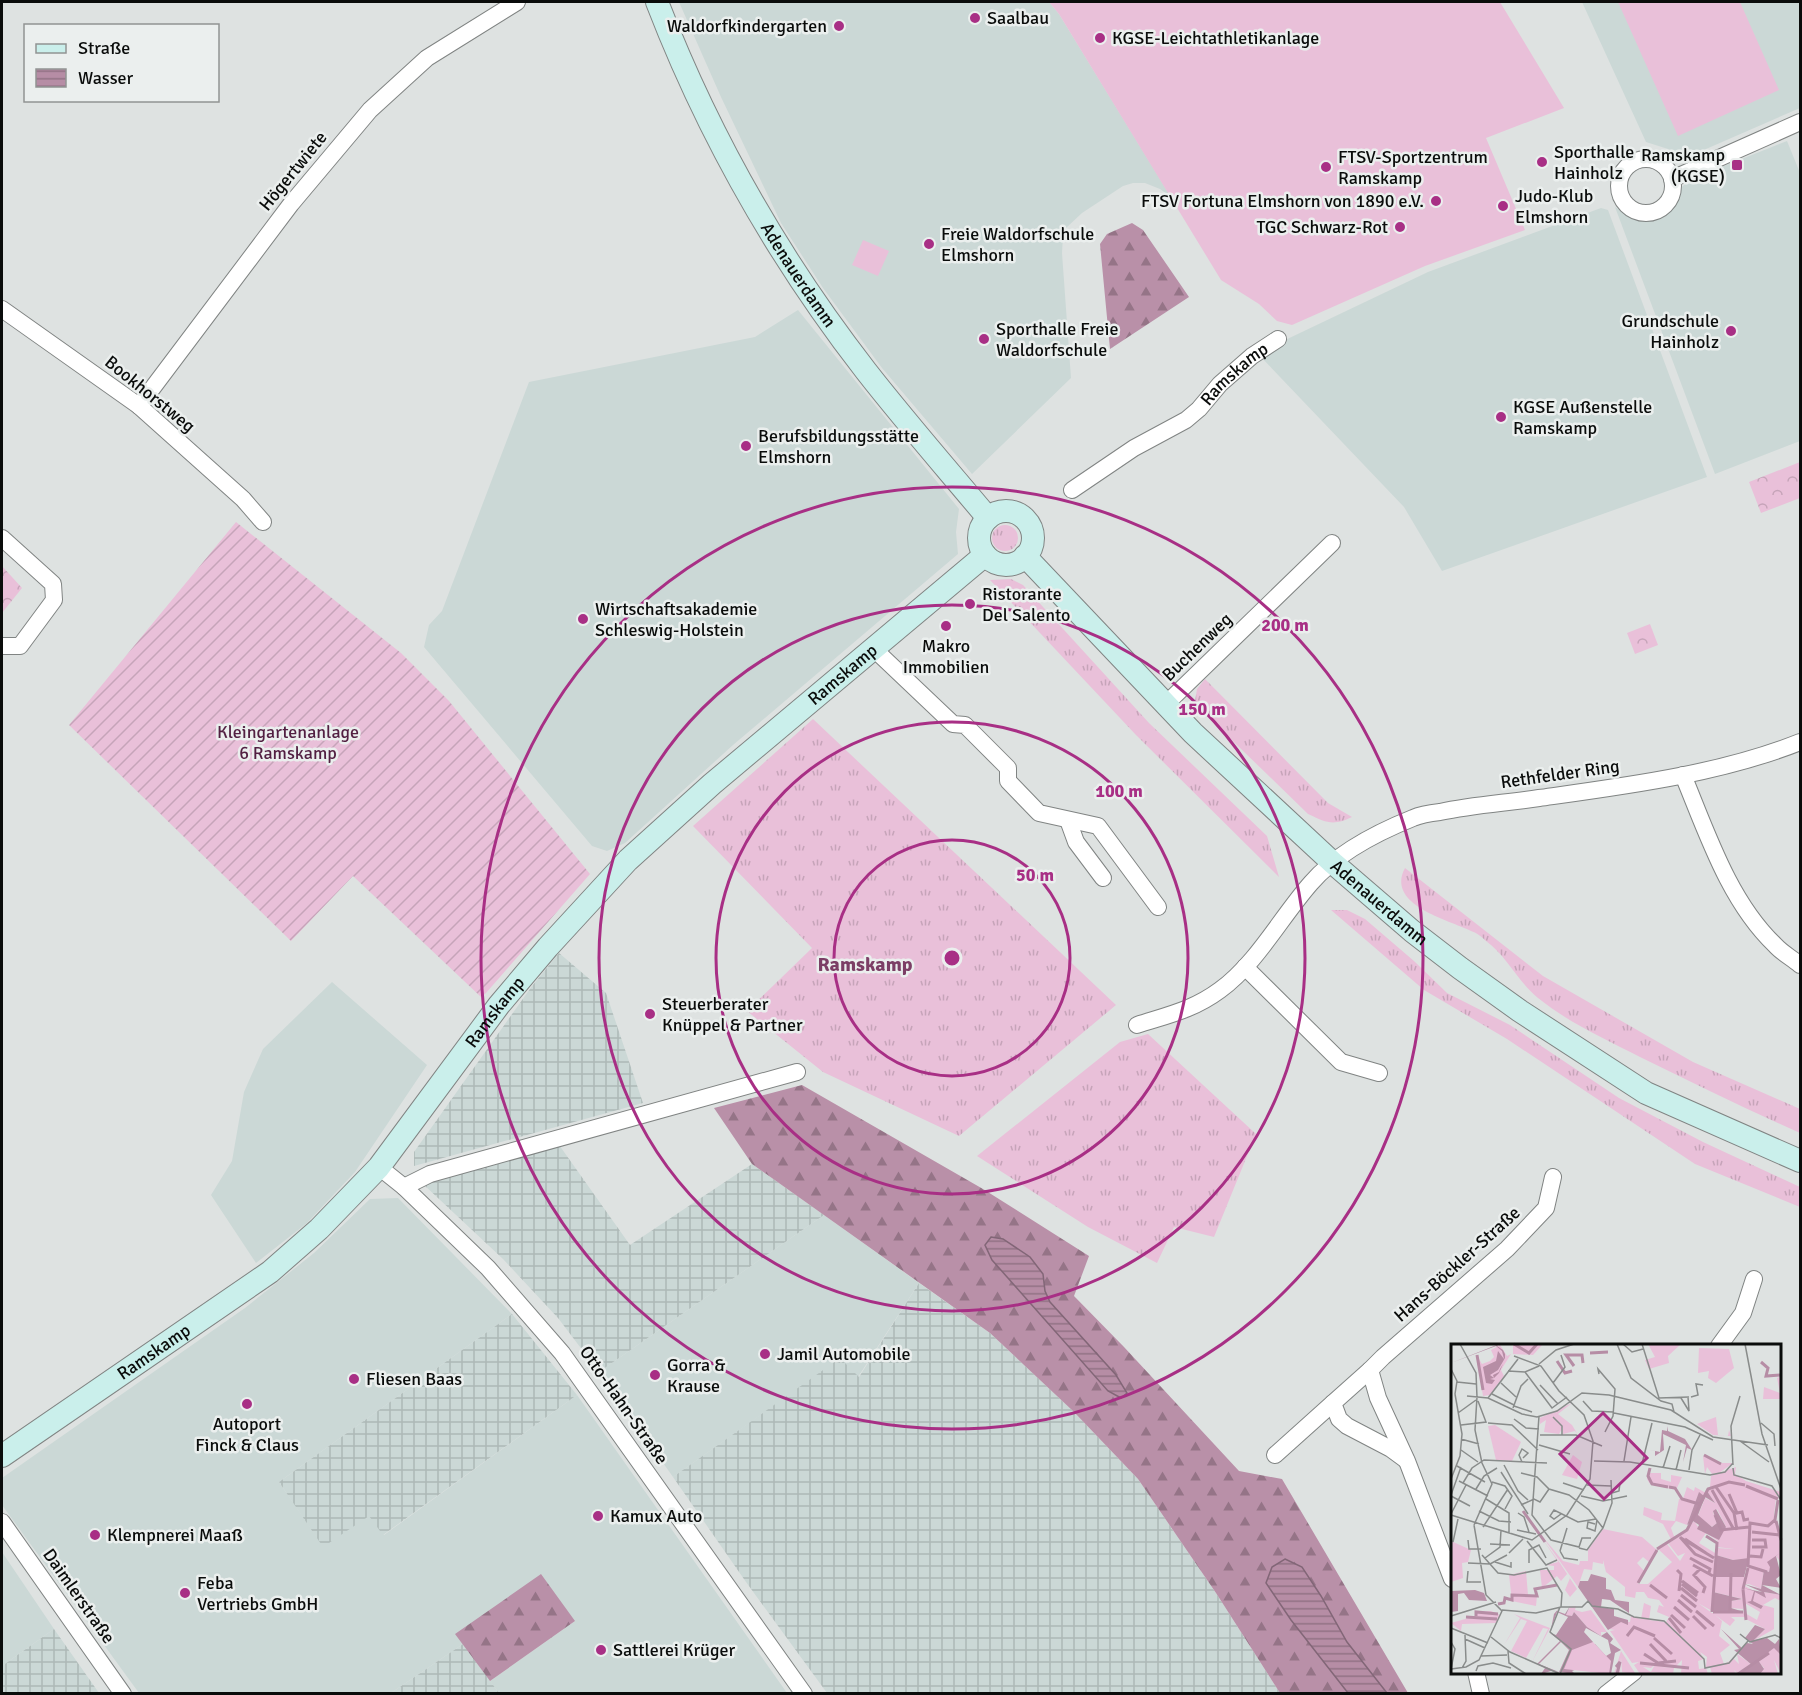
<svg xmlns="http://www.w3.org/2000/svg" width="1802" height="1695" font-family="Signika,sans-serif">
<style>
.built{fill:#cbd8d6}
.industrial{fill:url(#industrial-grid)}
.grass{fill:url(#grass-tufts)}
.forest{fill:url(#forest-firs);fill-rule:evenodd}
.park{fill:url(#park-crowns)}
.garden{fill:url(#garden-furrows)}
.pitch{fill:#e9c0d9}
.water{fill:url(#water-rules);stroke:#826677;stroke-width:1.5}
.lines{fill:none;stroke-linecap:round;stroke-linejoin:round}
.street-casing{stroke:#808483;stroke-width:18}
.secondary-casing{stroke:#808483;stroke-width:24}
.street{stroke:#fff;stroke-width:16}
.secondary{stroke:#caefeb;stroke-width:22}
.ring{fill:none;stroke:#a82f85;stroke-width:3}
.poi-dot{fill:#a82f85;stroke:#ebefee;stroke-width:2}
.labels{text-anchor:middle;stroke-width:5;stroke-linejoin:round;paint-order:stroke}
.poi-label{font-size:18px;fill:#0a0c0b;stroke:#ebefee;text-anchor:start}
.street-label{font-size:18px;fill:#0a0c0b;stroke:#ebefee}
.park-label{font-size:18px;fill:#521f42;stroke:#ebefee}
.neighbourhood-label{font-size:20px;font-weight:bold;fill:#7c3e66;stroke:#ebefee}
.inset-river{fill:none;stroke:#b68da5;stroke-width:3}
.inset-road{fill:none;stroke:#898c8b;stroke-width:1.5}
.view{fill:#a82f85;fill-opacity:0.15;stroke:#a82f85;stroke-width:3}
.inset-edge{fill:none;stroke:#0a0c0b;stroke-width:3}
.centre{fill:#a82f85;stroke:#ebefee;stroke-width:3}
.ring-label{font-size:18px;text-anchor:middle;font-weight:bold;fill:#a82f85;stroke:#ebefee;stroke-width:5;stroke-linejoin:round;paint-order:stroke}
</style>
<defs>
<pattern id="industrial-grid" width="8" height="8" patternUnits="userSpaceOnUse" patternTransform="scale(1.5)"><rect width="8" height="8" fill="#cbd8d6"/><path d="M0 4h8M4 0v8" fill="none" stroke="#adb8b6"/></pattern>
<pattern id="grass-tufts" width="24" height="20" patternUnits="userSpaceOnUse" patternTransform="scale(1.5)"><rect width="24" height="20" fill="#e9c0d9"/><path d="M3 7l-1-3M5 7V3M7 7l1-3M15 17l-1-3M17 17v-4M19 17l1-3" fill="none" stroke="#c6a4b9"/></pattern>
<pattern id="forest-firs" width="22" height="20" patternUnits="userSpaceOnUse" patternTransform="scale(1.5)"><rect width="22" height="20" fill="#b990a8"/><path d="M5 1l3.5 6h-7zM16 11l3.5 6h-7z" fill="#957487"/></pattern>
<pattern id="park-crowns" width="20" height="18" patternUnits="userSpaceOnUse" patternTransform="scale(1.5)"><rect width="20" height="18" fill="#e9c0d9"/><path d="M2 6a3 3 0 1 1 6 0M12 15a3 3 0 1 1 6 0" fill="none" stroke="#c6a4b9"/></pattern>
<pattern id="garden-furrows" width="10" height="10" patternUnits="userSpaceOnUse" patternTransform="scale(1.5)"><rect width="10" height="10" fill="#e9c0d9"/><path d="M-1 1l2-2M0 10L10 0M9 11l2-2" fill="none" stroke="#c6a4b9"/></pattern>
<pattern id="water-rules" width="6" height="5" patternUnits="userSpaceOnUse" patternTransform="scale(1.5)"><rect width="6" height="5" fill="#b68da5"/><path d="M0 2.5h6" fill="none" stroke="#927285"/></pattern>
</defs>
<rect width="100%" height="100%" fill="#dee2e1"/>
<!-- built -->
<path class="built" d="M679,2H1049L1059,14L1171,197L1160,189L1145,183H1133L1123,186L1082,213L1066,228L1063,235L1062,253L1071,378L972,474L882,368L823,288L781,223L721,97Z
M1582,2H1800V108L1690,156L1646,142Z
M1787,141L1800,173V441L1715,474L1615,207L1630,216L1643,220L1655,219L1668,212L1676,201L1680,189L1689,180Z
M1601,208L1608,210L1707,477L1442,571L1404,507L1261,357L1281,342L1428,272Z
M798,310L959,509L956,532L958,554L733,745L625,843L607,851L592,846L424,647L429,625L442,611L529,382L755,337Z
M332,982L427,1065L355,1172L307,1223L256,1263L211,1195L232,1161L244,1092L263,1049Z
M398,1198L512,1314L279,1482L323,1546L369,1515L384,1535L577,1395L787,1693H499L490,1681L575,1621L456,1634L463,1644L391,1693H139L2,1505V1478L245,1308L314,1253L370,1199Z
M824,1215L919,1283L858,1377L840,1359L673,1477L599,1372Z
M2,1552L54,1629L2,1666Z"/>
<!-- industrial -->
<path class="industrial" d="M559,953L606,993L643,1103L414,1166V1152L532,986Z
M557,1142L630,1245L752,1164L824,1215L599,1372L558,1318L503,1259L423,1184Z
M919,1283L990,1333L1074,1412L1138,1479L1216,1593L1280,1693H827L746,1582L673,1477L840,1358L859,1377Z
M512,1314L577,1395L383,1535L369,1516L323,1547L279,1482Z
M54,1629L99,1693H2V1666Z
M463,1644L499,1693H391Z"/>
<!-- grass -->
<path class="grass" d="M992 538a13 13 0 1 1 26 0a13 13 0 1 1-26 0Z
M1011,579L1023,585L1149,723L1267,836L1279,877L1136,735L990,580Z
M1205,679L1328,803L1352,817C1333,826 1327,823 1308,814L1203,712L1195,701L1197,689Z
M813,719L1116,1005L959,1136L823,1072L747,1011L812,948L693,826Z
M1405,868L1543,976L1693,1062L1800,1109V1133C1746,1109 1693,1083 1640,1057C1605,1039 1569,1023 1538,998C1518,982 1507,956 1486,941C1482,937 1477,933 1471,931C1449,920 1385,905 1405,868Z
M1331,910H1347L1365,919L1414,961L1447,993L1510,1025L1619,1098L1703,1142L1800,1187V1207L1695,1164L1507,1039L1424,990Z
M1148,1034L1256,1134L1214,1237L1174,1227L1157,1263L1088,1227L977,1156L1120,1042Z"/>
<!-- forest -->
<path class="forest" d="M1132,223L1143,230L1189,297L1110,349L1100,244L1107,234Z
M802,1085L983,1189L1089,1256L1074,1296L1124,1347L1239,1471L1282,1479L1408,1693H1387L1347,1642L1321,1596L1266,1583L1291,1620L1348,1693H1280L1216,1593L1138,1479L1074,1412L990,1333L752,1164L714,1108ZM992,1260L1043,1274L1045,1291L1050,1302L1122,1398L1108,1391Z
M541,1574L575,1621L490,1681L455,1634Z"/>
<!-- park -->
<path class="park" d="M1800,462V498L1761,513L1749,482Z
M2,566L22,588L2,613Z
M1650,624L1658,645L1635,654L1627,633Z"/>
<!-- garden -->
<path class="garden" d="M236,522L401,653L449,701L590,874L486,993L481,997L353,876L291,941L69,725Z"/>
<!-- pitch -->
<path class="pitch" d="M1049,2H1500L1564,108L1486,138L1525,230L1425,266L1292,325L1277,321L1259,304L1221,280L1059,14Z
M1618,2H1740L1779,90L1678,136Z
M863,240L889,251L878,276L852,265Z"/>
<!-- water -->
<path class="water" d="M991,1237L1003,1239L1030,1257L1043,1274L1045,1291L1050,1302L1116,1375L1127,1393L1121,1398L1108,1391L992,1260L985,1245Z
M1285,1559L1302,1567L1321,1596L1347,1642L1387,1693H1348L1291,1620L1266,1583L1272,1567Z"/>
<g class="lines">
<defs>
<g id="street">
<circle cx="1646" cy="186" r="27"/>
<path d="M1672,179L1800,122"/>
<path d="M2,309L139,406L243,499L263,522"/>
<path d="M139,406L291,204L370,110L427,58L517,2"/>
<path id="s1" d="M1072,490L1134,448L1186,420L1199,409L1220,384L1252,356L1278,339"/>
<path d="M2,538L53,584L54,600L20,646H2"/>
<path d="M874,649L953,724L965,725L1008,768V781L1039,813L1098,826L1158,907"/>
<path d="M1166,704L1332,543"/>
<path d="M1683,775C1707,833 1729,901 1775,945C1782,953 1792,958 1800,965"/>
<path d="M1068,820L1076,842L1103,878"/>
<path d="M1245,967L1341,1062L1379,1073"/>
<path d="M1137,1025C1168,1015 1193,1010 1220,990C1257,963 1281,917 1311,883C1336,854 1378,832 1413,818C1422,814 1431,813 1440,812C1473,805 1506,803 1539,798C1625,786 1720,774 1800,742"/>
<path d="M379,1167L404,1187L488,1268L562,1353L804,1694"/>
<path d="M404,1187L430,1174L797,1072"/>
<path d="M1719,1346L1743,1313L1754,1279"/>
<path d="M1370,1370L1333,1403L1339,1419L1347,1426L1391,1449L1406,1460"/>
<path d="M1275,1455L1333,1403"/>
<path d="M2,1522L123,1694"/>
<path d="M1452,1579L1407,1461L1378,1398L1370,1370L1383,1357L1507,1249L1546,1208L1553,1177"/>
<path d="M1476,1672L1481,1694"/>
<path d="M1606,1694L1634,1672"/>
</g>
<g id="secondary">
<path id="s2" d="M657,2C708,134 779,259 866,371C905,421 947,469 988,518"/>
<circle cx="1006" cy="538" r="27"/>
<path id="s3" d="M1025,556L1193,733L1333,863L1412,931L1460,968L1520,1011L1646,1093L1800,1161"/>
<path id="s4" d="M2,1456L270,1272L319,1229L379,1167L499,1005L548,947L628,860L712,784L985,555"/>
</g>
</defs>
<!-- street casing -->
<use href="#street" class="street-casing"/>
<!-- secondary casing -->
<use href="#secondary" class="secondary-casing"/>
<!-- street -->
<use href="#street" class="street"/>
<!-- secondary -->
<use href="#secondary" class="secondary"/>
</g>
<!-- distance rings -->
<g class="ring">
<circle cx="952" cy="958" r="118"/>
<circle cx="952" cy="958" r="236"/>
<circle cx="952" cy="958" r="353"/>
<circle cx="952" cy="958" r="471"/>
</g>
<!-- markers -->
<g class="poi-dot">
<circle cx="975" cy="18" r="6"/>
<circle cx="839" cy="26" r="6"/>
<circle cx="1100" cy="38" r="6"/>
<circle cx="1542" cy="162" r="6"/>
<rect x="1731" y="159" width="12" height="12" rx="3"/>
<circle cx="1326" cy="167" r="6"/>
<circle cx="1436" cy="201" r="6"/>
<circle cx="1503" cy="206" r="6"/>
<circle cx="1400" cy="227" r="6"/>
<circle cx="929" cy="244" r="6"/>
<circle cx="1731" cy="331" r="6"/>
<circle cx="984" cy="339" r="6"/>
<circle cx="1501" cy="417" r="6"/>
<circle cx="746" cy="446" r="6"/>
<circle cx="970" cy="604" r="6"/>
<circle cx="583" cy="619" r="6"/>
<circle cx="946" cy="626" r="6"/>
<circle cx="650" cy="1014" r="6"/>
<circle cx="765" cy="1354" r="6"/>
<circle cx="655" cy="1375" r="6"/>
<circle cx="354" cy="1379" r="6"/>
<circle cx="247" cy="1404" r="6"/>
<circle cx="598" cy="1516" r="6"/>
<circle cx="95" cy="1535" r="6"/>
<circle cx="185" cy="1593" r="6"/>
<circle cx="601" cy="1650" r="6"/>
</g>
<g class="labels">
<!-- poi labels -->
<g class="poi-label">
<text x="987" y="24">Saalbau</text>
<text x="827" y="32" text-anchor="end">Waldorfkindergarten</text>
<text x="1112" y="44">KGSE-Leichtathletikanlage</text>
<text x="1554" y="158">Sporthalle<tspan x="1554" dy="21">Hainholz</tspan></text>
<text x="1725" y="161" text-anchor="end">Ramskamp<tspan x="1725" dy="21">(KGSE)</tspan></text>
<text x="1338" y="163">FTSV-Sportzentrum<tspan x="1338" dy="21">Ramskamp</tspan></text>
<text x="1515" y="202">Judo-Klub<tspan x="1515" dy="21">Elmshorn</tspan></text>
<text x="1424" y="207" text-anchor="end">FTSV Fortuna Elmshorn von 1890 e.V.</text>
<text x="1388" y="233" text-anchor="end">TGC Schwarz-Rot</text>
<text x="941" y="240">Freie Waldorfschule<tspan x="941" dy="21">Elmshorn</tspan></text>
<text x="1719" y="327" text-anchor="end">Grundschule<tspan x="1719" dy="21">Hainholz</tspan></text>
<text x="996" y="335">Sporthalle Freie<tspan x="996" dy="21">Waldorfschule</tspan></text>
<text x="1513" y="413">KGSE Außenstelle<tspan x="1513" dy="21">Ramskamp</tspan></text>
<text x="758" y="442">Berufsbildungsstätte<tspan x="758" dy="21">Elmshorn</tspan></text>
<text x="982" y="600">Ristorante<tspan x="982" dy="21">Del Salento</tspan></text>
<text x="595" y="615">Wirtschaftsakademie<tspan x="595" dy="21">Schleswig-Holstein</tspan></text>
<text x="946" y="652" text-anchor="middle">Makro<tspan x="946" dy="21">Immobilien</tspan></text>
<text x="662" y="1010">Steuerberater<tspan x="662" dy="21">Knüppel &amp; Partner</tspan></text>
<text x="777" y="1360">Jamil Automobile</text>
<text x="667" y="1371">Gorra &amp;<tspan x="667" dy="21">Krause</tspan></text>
<text x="366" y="1385">Fliesen Baas</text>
<text x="247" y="1430" text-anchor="middle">Autoport<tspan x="247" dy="21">Finck &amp; Claus</tspan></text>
<text x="610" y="1522">Kamux Auto</text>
<text x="107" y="1541">Klempnerei Maaß</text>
<text x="197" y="1589">Feba<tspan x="197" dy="21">Vertriebs GmbH</tspan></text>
<text x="613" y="1656">Sattlerei Krüger</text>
</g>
<!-- street labels -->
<g class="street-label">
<text transform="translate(293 171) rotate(-51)" y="6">Högertwiete</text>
<text dy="6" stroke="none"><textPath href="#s2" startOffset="308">Adenauerdamm</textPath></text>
<text dy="6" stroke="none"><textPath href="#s1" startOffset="201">Ramskamp</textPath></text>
<text transform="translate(150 394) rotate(39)" y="6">Bookhorstweg</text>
<text transform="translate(1197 647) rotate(-44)" y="6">Buchenweg</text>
<text dy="6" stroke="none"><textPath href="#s4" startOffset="1156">Ramskamp</textPath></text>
<text transform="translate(1560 774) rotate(-8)" y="6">Rethfelder Ring</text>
<text dy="6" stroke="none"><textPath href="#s3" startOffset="496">Adenauerdamm</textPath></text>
<text dy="6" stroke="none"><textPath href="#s4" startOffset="670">Ramskamp</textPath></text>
<text transform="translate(1457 1264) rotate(-42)" y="6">Hans-Böckler-Straße</text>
<text dy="6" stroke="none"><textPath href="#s4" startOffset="184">Ramskamp</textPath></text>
<text transform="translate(624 1405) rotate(55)" y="6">Otto-Hahn-Straße</text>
<text transform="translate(79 1596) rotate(55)" y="6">Daimlerstraße</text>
</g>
<!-- park labels -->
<g class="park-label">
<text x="288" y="738">Kleingartenanlage<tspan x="288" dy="21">6 Ramskamp</tspan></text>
</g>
<!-- neighbourhood labels -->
<g class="neighbourhood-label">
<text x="865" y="971">Ramskamp</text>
</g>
</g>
<!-- overview -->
<g transform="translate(1451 1344)">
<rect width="330" height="330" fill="#dee2e1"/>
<path d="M197,0H230L217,12L218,19L198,25L194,16L204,13ZM248,4L278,5L283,24L265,39L257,34L258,27L247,29ZM330,32V55H312L313,43L329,49L326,34ZM121,59L107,70L121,81L127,91L124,87L112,90V83L108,90L93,88L95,76L89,80V74ZM265,73L267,91L277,92L278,86L280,92L262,91L246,80ZM252,112L267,119H282L268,129L261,130L256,123L254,130ZM199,123V129H210V135L220,138V131L231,133L225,146L199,140L196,135ZM285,123L284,130L295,137L330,148V155L325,154L323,170L330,196V219L325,212L318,228L313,226L310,245L298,240L292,241L311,251L313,248L330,251V257L324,254L312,261L323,264V285L302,297L314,285L295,275L294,269L306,276L309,268L292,258V265L280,264V257L292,255L262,248L263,233H294L298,215L282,216L265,211L266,204L283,205L266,203L267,197L255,189L248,199L264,209L261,267L247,259L261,269L293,268L294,273H280L284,276L279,282L264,271L271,277L268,292L279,301L269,309L273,320L283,315L288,320L286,310L300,320L286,329L283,326L285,330H261L259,323H255L256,313L249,308L253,315L247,317L248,325L255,324L257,330H230L231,316L223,324L211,323L208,317L200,324L192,323L203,330H189L183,321L188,318L181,319L159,287L164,286L158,285L170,277L179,278L180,272L190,275L193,259L200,262L198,276L215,278L218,273L206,268L208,261L213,263L208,256L197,254L193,248H185L184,254L174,252V243L155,228L152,216V220L142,218L141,226L133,225L127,243L91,192L112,217L128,221L129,217H137V206L152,185L191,193L206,206L198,218L192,213L186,219L194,228L187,240H197L221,218L207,205L216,200L229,217L234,209L227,212L217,199L221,197L212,180L192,171L193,163L211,169L210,176L224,177L228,155H232L236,143L243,147L244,143L255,149L253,152L248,149L236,181L225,177L220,184L224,195L243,177L251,188L253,185L269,189L275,183L266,165L262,168L266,179L261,183L247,172L254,154L264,159L256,147L273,140L259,143L260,132ZM90,193L109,219L126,245L119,253L114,246L119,234L116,230L110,237L106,232L91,244L89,226H103V222L95,221L107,218ZM75,227L77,251L86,252L85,262L61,257L58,231ZM125,262L124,266L131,268L140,266L156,288H150V292L136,283L123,268L121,272L115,271L119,263ZM40,267L49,271L45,279L11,280L10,287L0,279L25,272V268ZM63,270L99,284L81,318L97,285L92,284L75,314L60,307L76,277L70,275L53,301L69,274ZM323,303L330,311V330L323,316L327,330H309L307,327L313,324L307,317Z" fill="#e9c0d9"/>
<path d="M217,82V87L234,95L241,106L236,104L232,118L235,101L212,90L213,106L204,112V122V107L195,105L209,108L211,86L216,87ZM256,147L264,159L254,153L247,171L261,183L266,179L262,167L265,165L275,183L268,196L246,185L248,181L242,177L236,181L248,148L253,152ZM329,209L325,212L330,231L325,235L330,244L311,241L330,251L313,248L315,254L304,248L302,257L312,262L310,265L296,258L300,257L303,247L292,244L311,248L293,240L310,245L313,226L318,228L319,223L316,218ZM265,211L282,216L298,214L293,233H263ZM140,230L155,234V245L160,246L164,256L178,258V269L159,256L151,255L150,263L163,265V272L177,276V281L170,278L157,286L127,243L129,237H137ZM24,246L33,249L36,257L18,256L13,249L7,250V267L0,268V247ZM262,248L291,255L280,257V264L293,268H262ZM119,262L115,271L121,272L123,268L136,283L150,292L156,288L162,295L159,299L170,306L164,309L160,330L126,325L121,327L124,330L100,327L90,330L94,324L86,320L109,297L99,289L105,291L117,273L106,268L100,285L103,270L108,264L106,267L114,270ZM135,284L157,296L160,309L155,312L144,300L142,305V298L133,288ZM110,298L118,306L108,328L88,320ZM122,306L147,312L149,309L157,322L145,319L135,322ZM304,281L314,285L303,296L316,294L324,300L328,295L330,311L323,304L307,316L313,325L309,330H287L301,321L283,306L288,305L270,285L291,304L296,299L302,300L294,294Z" fill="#b990a8" fill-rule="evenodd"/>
<path d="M170,307L184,329L182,330L171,328L170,313L169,330H163ZM206,316L211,323L223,324L222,330L200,328Z" fill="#e9c0d9"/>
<path d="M62,0H92L82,11L62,10ZM49,1L56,12L60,10L50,26L53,32L39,51L32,52L25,10L31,20L39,17L43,13L40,6ZM0,197L20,206L17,218L11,219L12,234L0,238ZM142,298L160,317L158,330L113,325L121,306Z" fill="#e9c0d9"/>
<path d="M44,81L70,98L61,117L45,116L37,82Z" fill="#e9c0d9"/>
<path d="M122,111L131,118L126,135L111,131Z" fill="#e9c0d9"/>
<path d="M48,0L46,2L52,6L54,10V14L47,26L39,31L43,34L42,31L48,28L49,25L52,20L48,29L43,34L39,35L44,36L41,40L35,39L32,23L45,17L47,7L53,15L51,7L45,2L0,19Z" fill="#b68da5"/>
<path class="inset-river" d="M63,0L78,9L86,0M139,9L157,8M26,11L32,46M106,17L114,29L121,27M310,18L317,24L315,32L330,31M123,22L115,11H131L132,19M253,111L270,120M199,124L197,132L201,140L217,143M295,142L327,155M218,143L224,144L231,155L248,160M265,143L283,169L286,186M261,146L282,184M278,150L286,169L291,168L293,176L298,175M72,167L94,198M264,171L270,186L298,183M325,177L330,196M301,188L329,191M255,192L266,199L261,268M229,193L244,210L262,218M230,194L263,214M234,195L255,209M301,203H315L314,196H301M206,205L236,186L257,145L278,138L294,141M299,212L310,213L312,205M239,214L259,225L258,229M242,221L262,232M249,225L243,231L254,243L252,249M226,226L230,230L228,247M316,228L297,222L299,179L317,182L324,176L327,156M231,237L247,249M187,239L206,206M231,240L246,252M199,241L216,254M230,244L246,257M292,245L295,276M292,245L297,224M230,251L245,263M227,256L241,268M47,260L53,259L54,254L61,256V251L86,252L84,245L106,241M223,263L238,276M245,267L263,282M279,267L280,229M262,268H292M220,271L234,284M25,272V268L47,270M242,272L255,285M15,273L46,275M218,274L230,289M176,292L183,283L204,292M203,294L221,310M199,300L215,317M193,310L207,319L225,317M189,319L238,324M165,323L169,318L166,330M287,330L318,309"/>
<path class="inset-road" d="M9,0L25,29L26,53M166,0L180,34L210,57L221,60L223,68M172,0L181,8L192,5M191,0L208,54L238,53M294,0L311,90L330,145M88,20L105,6L123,0M0,25L6,37L4,50M57,27L74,28L88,22M74,28L101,64L116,53M148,30L147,25L164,45L162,72L154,88M6,38L25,40M50,39L65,53M102,39L114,23L110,11M89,41L107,60M41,50L63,61M16,52L37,54L71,70L86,73L106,67L131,49L158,51L220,66L262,93L317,101M240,53L247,51L245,40L252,41M37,54L67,15M230,54L238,67L237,53M132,57L141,67L162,68M63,62L81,68M62,64L70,42L77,35M7,69L25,56M163,69L234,83L262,96M88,72L81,171L100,196L128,203L131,194H140M102,73L111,82V91M63,75L75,84L88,85M37,79L61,81L87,106M310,79L323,90L324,102M10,81L35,78L27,57M89,91H125L151,102M10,95L28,100M289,97L318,118M88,101L119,110M10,106L27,118M143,117L179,118L259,131L274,128L282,119M173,117L180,73M71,118L68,111L71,105L77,109L72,114M191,120L201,79M53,121L67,147L77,156M282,121L280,82L289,52M6,122L34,138M212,124L219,102M282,124L283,131L321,142L330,156M225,126L230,106M238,126L241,106L249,91M50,128L77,170M70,129L86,133L98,145L118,151L138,166L152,184M0,135L9,112L11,90L4,50M8,137L37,152M41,138L54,142L61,152L54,165M12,139L21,124L33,116L96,119M112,139L133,146M136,141L160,142M25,145L33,132L46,124M161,149L168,147L169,139L168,146M0,151L10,123M0,152L19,162M130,152L152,157L176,152M35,155L58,169V189M70,161L83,155L89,158L98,145M28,167L48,177L60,178M67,169L73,173L78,188M0,170L15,141M110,170L103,175L99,172L103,166L127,178L145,175M0,171L81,196L116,171L139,135L142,97L133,71L108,47L90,22L63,12M144,180L137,178L136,184L144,187L146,176M23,181L41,140L31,119L24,86L26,53M32,183L57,145M66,186L85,190M17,196L18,205H30M76,197L95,221L106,216M2,198L7,175M39,200L59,201M128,204L136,206L152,184L161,159L160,136M109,207L116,184M109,207L113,214L127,216M58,209L72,195M31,211L47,229L63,231L96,224L111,249L110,263M34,214L49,203L50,186M44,218L60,223V218M17,219L39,220L56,211M78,219V206L88,201L95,214M17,227L16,238H30M109,263L99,288L120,305L109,330M51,266L85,269L110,263H131L137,257L141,262L167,265L183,273L213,277L253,315L254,324L278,319L297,297M0,272L45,258M0,284L37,299M289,290L299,298L324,291L330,294M40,293L59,308L109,330M14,295L34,304M0,298L4,305L0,325M57,307L58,319L75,330M30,312L56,311M11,324L15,317L14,291M0,325L15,323L28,316L51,267L35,251L23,181M25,327L27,322L42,319L60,324"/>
<path class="view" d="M152,69L196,114L153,155L109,110Z"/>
<rect width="330" height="330" class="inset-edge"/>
</g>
<circle cx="952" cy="958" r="9" class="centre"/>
<g class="ring-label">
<text x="1285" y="631">200 m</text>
<text x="1202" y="715">150 m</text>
<text x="1119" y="797">100 m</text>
<text x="1035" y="881">50 m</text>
</g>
<!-- border -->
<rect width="1802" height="1695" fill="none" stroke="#0a0c0b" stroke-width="6"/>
<!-- legend -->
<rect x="24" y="24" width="195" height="78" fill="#ebefee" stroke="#919493" stroke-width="1.5"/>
<rect x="36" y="44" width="30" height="9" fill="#caefeb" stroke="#919493" stroke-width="1.5"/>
<text x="78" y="54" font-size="18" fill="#0a0c0b">Straße</text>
<rect x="36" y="69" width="30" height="18" fill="url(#water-rules)" stroke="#919493" stroke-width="1.5"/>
<text x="78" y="84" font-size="18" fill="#0a0c0b">Wasser</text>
</svg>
